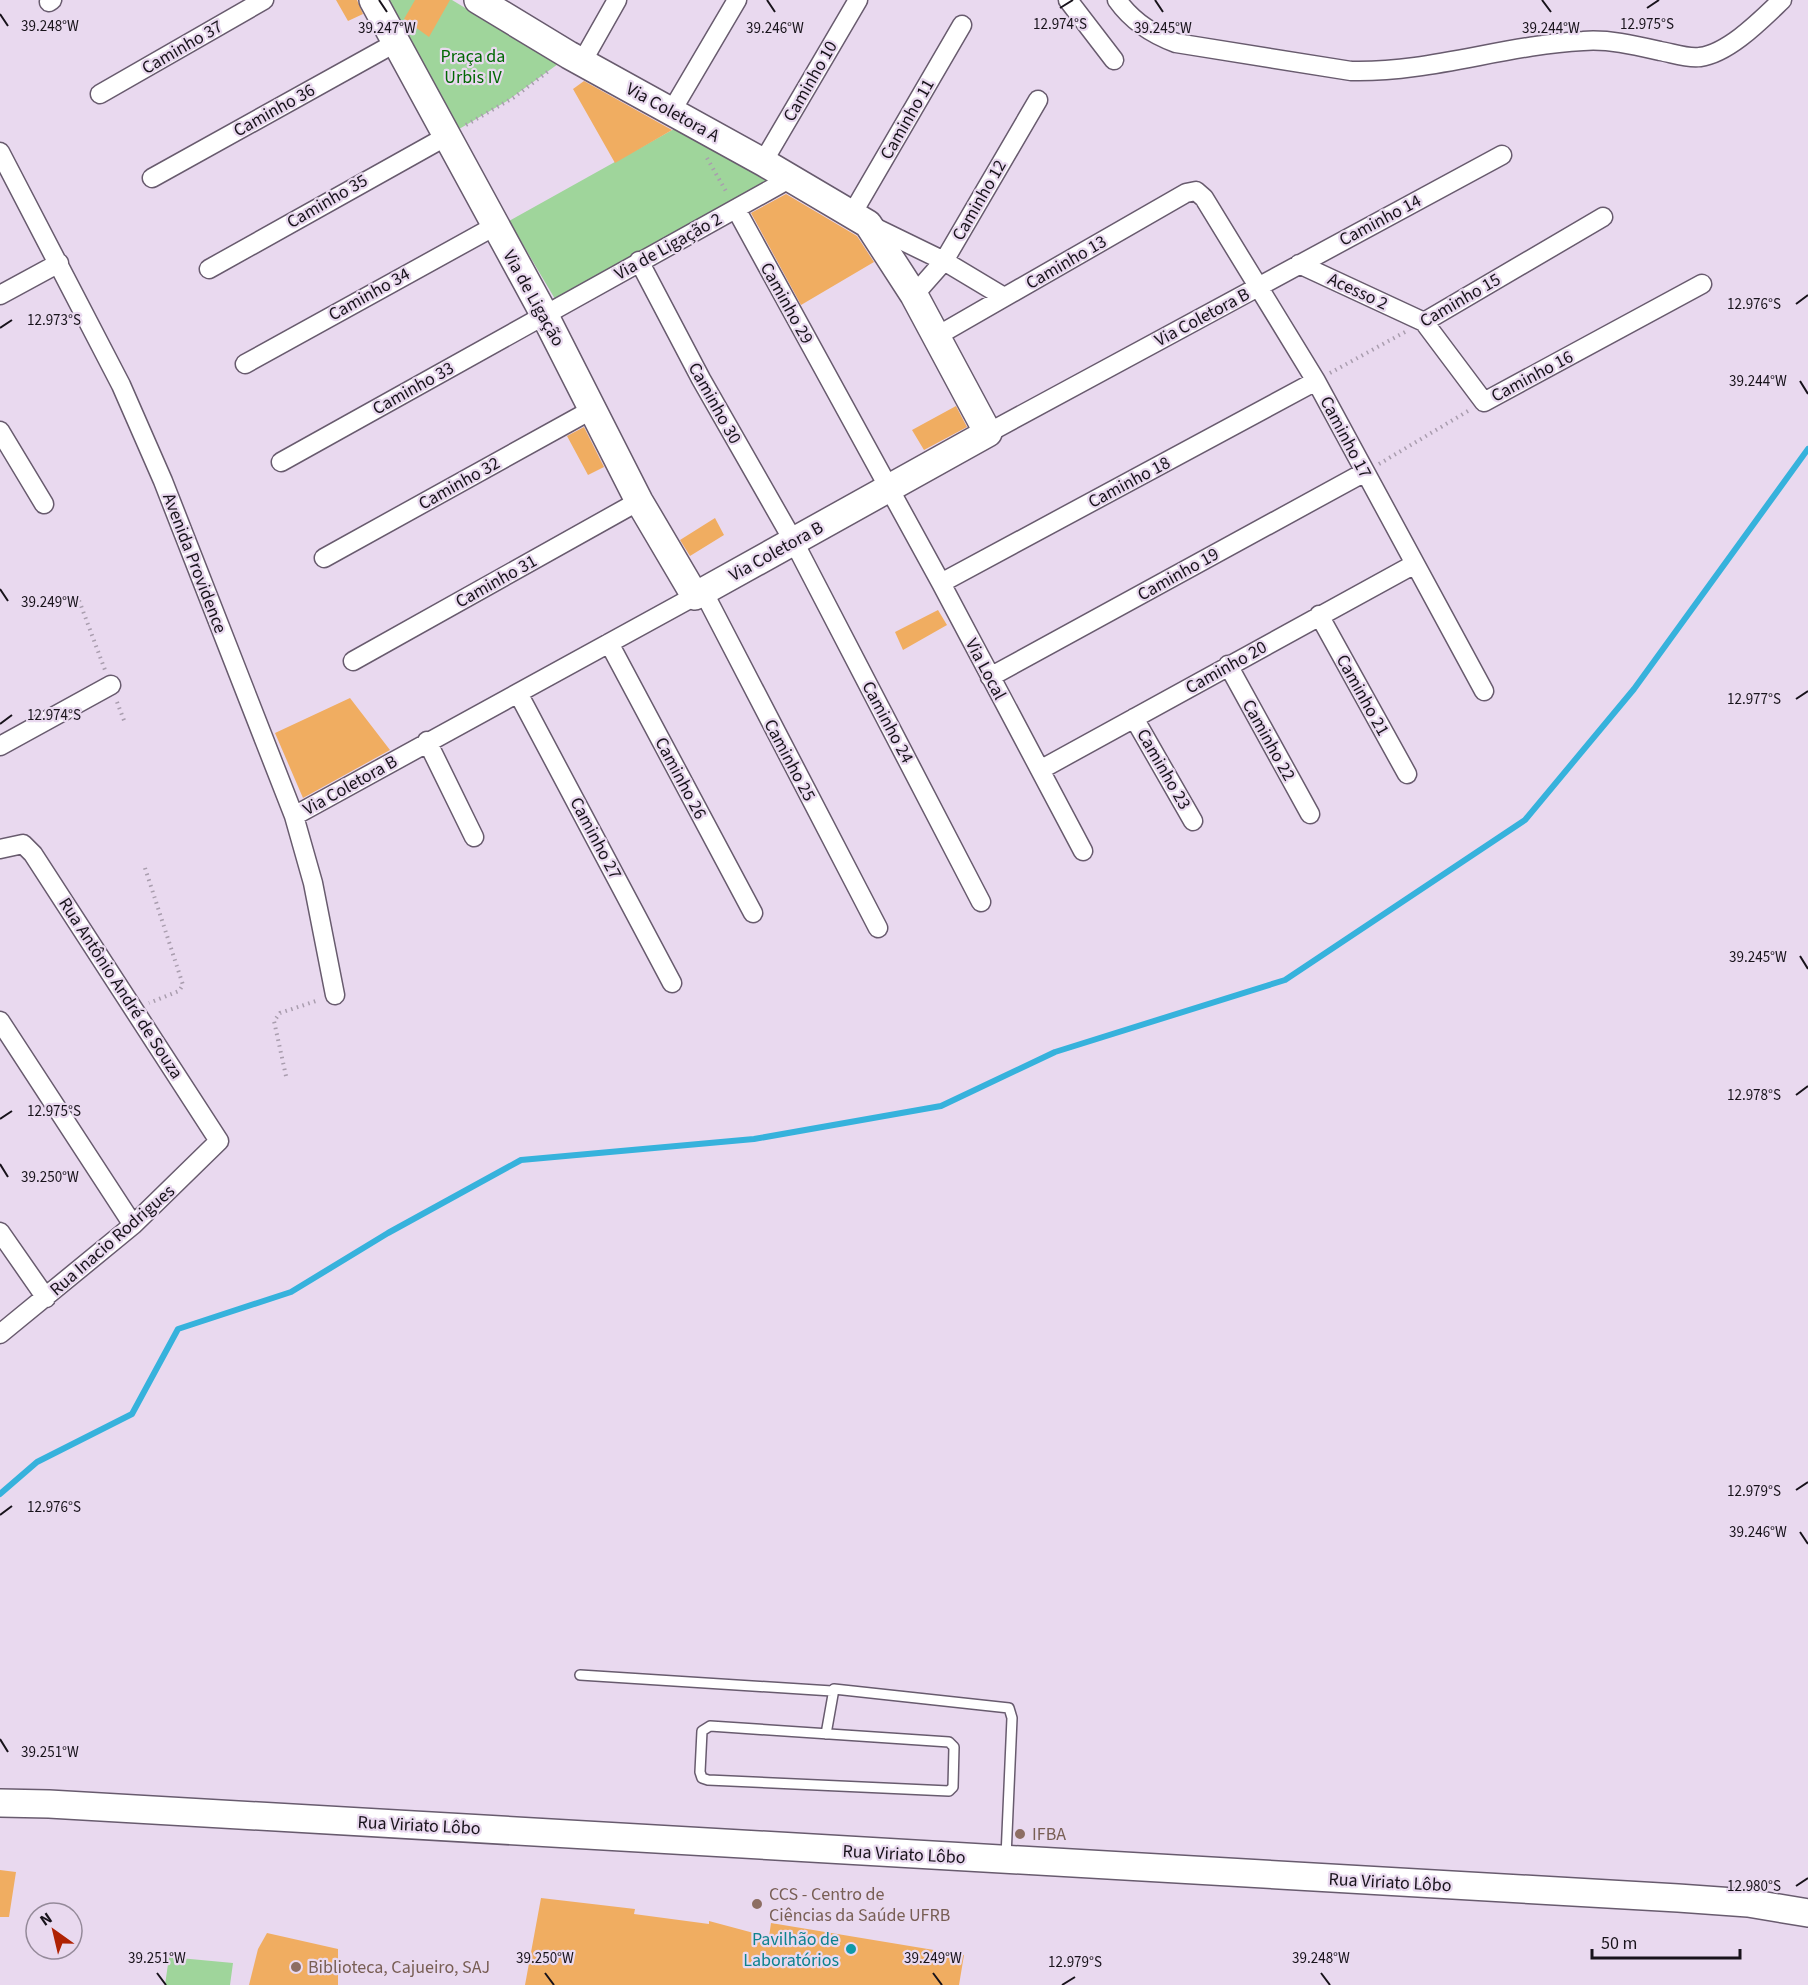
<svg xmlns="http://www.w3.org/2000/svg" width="1808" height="1985" font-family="'Source Sans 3',sans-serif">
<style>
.green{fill:#9fd59b}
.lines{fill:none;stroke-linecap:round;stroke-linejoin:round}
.stream{stroke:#36b2dc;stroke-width:6}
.building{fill:#f0ad61}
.lane-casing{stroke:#685b6e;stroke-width:12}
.street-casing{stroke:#685b6e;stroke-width:21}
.secondary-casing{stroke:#685b6e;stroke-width:30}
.path{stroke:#a99dae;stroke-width:4;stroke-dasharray:1.5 4.5;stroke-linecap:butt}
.lane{stroke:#fff;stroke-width:9}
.street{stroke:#fff;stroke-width:18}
.secondary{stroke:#fff;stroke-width:27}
.ticks{fill:none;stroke:#18131b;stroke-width:2}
.education-dot{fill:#8d6e63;stroke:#e9d9ef;stroke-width:2}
.culture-dot{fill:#0f9aa8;stroke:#e9d9ef;stroke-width:2}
.labels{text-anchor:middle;stroke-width:4.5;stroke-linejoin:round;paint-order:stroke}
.street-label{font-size:18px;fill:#18131b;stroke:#e9d9ef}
.park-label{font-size:18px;fill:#006803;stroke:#e9d9ef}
.education-label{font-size:18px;fill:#785e54;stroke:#e9d9ef;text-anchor:start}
.culture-label{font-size:18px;fill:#0d838f;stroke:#e9d9ef;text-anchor:end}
.ticks-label{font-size:15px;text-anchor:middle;fill:#18131b;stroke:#e9d9ef;stroke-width:4.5;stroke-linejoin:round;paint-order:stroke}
</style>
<rect width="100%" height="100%" fill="#e9d9ef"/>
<!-- green -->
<path class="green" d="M383,0H452L558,64L507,101L454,132Z
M674,129L769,179L713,213L555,299L509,221Z
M169,1957L233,1963L230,1985H165Z"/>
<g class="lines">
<!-- stream -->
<path class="stream" d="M0,1494L37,1462L132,1414L178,1329L291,1292L388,1233L521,1160L754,1139L941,1106L1055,1052L1285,980L1525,820L1634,689L1808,449"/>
</g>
<!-- building -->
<path class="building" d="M336,0H357L363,14L348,21Z
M415,0H450L429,37L404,19Z
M584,81L672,130L615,163L573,89Z
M786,194L857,236L874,262L801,305L751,213Z
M956,406L967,427L924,450L912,430Z
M584,427L604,467L588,475L567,436Z
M715,518L724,535L690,556L680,540Z
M938,610L947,625L903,650L895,632Z
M350,698L390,750L303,798L275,733Z
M0,1870L16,1872L9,1917H0Z
M541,1898L635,1909L634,1914L709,1924V1921L769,1937L771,1923L964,1955L959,1985H525Z
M267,1933L338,1949V1985H249L258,1949Z"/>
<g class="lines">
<defs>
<path id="lane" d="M580,1675L832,1691
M710,1726L949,1742L954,1747L953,1787L949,1791L708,1780L702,1778L700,1772L702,1731Z
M826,1734L834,1689L1009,1708L1012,1718L1006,1857"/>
<path id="street" d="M1068,0L1114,60
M1117,0C1132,21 1151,34 1176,43L1351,71C1429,73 1505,45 1583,41C1609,39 1634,45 1660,51C1672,53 1688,59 1700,57C1729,53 1761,20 1782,0
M49,2L52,0
M582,62L617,0
M100,94L264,0
M671,112L737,0
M0,152L121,385L163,481L294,816L313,883L335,995
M763,162L858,0
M152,178L397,42
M736,209L941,583L1083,851
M852,214L962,25
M870,225L944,261L1004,297
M639,261L701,379L794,542L981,902
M1299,264L1424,322L1484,402L1702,284
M209,269L447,136
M0,295L59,263
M914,295L944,261L1038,100
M1424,322L1603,217
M937,336L1186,193L1196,191L1204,198L1316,381L1484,691
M245,364L495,226
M0,431L44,504
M988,433L1502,155
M281,462L791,178
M324,558L593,409
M941,583L1316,381
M703,591L878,928
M1319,615L1407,774
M609,643L753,913
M353,661L639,501
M1228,665L1310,814
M990,677L1365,472
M518,693L672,983
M1134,718L1193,821
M427,741L474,837
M0,746L111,685
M1040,770L1413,565
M294,816L695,596
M0,849L23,844L33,854L219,1141L133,1225L0,1334
M0,1021L133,1225
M0,1232L46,1298"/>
<path id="secondary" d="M373,0L544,314L639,501L695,596L988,433L914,295L868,224L763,162L569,55L478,0
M0,1803L49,1804L1678,1898L1748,1903L1808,1913"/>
</defs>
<!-- lane casing -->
<use href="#lane" class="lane-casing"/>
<!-- street casing -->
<use href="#street" class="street-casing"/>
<!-- secondary casing -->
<use href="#secondary" class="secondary-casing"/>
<!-- path -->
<path class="path" d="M466,125L513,98L550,70
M707,158L727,193
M1330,373L1405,332
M1379,464L1468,411
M77,595L105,670
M117,702L125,723
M145,868L183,985L179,991L149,1003
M286,1076L274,1021L280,1013L319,1000"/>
<!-- lane -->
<use href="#lane" class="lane"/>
<!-- street -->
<use href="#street" class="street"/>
<!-- secondary -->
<use href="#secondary" class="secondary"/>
</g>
<!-- ticks -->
<path class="ticks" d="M379,0L387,12M767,0L775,12M1155,0L1163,12M1542,0L1551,12M1060,8L1073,0M1647,8L1659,0M0,14L8,26M1796,304L1808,295M0,328L12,320M1800,381L1808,394M0,589L8,601M1796,699L1808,691M0,724L12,715M1800,956L1808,969M1796,1095L1808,1086M0,1119L12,1111M0,1164L8,1177M1796,1490L1808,1482M0,1515L12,1506M1800,1532L1808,1544M0,1739L8,1752M1796,1886L1808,1878M157,1973L166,1985M545,1973L554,1985M933,1973L942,1985M1321,1973L1330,1985M1062,1985L1075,1977"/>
<!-- markers -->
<g class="education-dot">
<circle cx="1020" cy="1834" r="6"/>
<circle cx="757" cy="1904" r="6"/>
<circle cx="296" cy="1967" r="6"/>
</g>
<circle class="culture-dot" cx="851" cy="1949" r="6"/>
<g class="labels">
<!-- street labels -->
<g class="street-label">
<text transform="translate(182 47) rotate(-30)" y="6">Caminho 37</text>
<text transform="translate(810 81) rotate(-60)" y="6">Caminho 10</text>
<text transform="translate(274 110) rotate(-29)" y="6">Caminho 36</text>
<text transform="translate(673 112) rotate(29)" y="6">Via Coletora A</text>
<text transform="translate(907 119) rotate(-60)" y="6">Caminho 11</text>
<text transform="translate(979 200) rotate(-60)" y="6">Caminho 12</text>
<text transform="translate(327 201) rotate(-30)" y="6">Caminho 35</text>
<text transform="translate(1380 220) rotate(-28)" y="6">Caminho 14</text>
<text transform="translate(668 246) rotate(-29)" y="6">Via de Ligação 2</text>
<text transform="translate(1066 262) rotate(-30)" y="6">Caminho 13</text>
<text transform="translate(1358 291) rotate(25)" y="6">Acesso 2</text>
<text transform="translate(369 294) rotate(-29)" y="6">Caminho 34</text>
<text transform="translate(534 298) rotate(61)" y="6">Via de Ligação</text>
<text transform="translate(1460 300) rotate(-30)" y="6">Caminho 15</text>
<text transform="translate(787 303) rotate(61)" y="6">Caminho 29</text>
<text transform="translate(1202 317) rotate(-28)" y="6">Via Coletora B</text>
<text transform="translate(1532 376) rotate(-28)" y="6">Caminho 16</text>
<text transform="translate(413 388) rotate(-29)" y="6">Caminho 33</text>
<text transform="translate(715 403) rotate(61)" y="6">Caminho 30</text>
<text transform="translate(1346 437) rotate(62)" y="6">Caminho 17</text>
<text transform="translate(1129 482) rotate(-28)" y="6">Caminho 18</text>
<text transform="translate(459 483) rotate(-29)" y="6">Caminho 32</text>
<text transform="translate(776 551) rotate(-29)" y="6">Via Coletora B</text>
<text transform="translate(195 563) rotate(69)" y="6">Avenida Providence</text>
<text transform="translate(1178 574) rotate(-29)" y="6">Caminho 19</text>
<text transform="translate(496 581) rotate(-29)" y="6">Caminho 31</text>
<text transform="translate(1226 667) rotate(-29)" y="6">Caminho 20</text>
<text transform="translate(986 669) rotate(62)" y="6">Via Local</text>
<text transform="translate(1363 695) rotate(61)" y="6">Caminho 21</text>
<text transform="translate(888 722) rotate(62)" y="6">Caminho 24</text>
<text transform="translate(1269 740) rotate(61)" y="6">Caminho 22</text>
<text transform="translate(790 760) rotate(62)" y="6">Caminho 25</text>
<text transform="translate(1164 769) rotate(60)" y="6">Caminho 23</text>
<text transform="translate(681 778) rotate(62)" y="6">Caminho 26</text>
<text transform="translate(350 785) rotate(-29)" y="6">Via Coletora B</text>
<text transform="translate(596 838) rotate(62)" y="6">Caminho 27</text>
<text transform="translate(121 988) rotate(57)" y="6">Rua Antônio André de Souza</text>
<text transform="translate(112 1240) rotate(-41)" y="6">Rua Inacio Rodrigues</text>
<text transform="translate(419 1825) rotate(3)" y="6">Rua Viriato Lôbo</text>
<text transform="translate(904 1854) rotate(3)" y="6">Rua Viriato Lôbo</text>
<text transform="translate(1390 1882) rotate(3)" y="6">Rua Viriato Lôbo</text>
</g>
<!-- park labels -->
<g class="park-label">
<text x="473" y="62">Praça da<tspan x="473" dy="21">Urbis IV</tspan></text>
</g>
<!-- education labels -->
<g class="education-label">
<text x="1032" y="1840">IFBA</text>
<text x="769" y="1900">CCS - Centro de<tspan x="769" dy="21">Ciências da Saúde UFRB</tspan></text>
<text x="308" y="1973">Biblioteca, Cajueiro, SAJ</text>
</g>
<!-- culture labels -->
<g class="culture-label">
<text x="839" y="1945">Pavilhão de<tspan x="839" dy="21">Laboratórios</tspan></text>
</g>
</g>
<g class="ticks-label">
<text x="1060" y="29">12.974°S</text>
<text x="1647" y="29">12.975°S</text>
<text x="50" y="31">39.248°W</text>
<text x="387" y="33">39.247°W</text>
<text x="775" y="33">39.246°W</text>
<text x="1163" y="33">39.245°W</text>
<text x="1551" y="33">39.244°W</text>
<text x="1754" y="309">12.976°S</text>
<text x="54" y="325">12.973°S</text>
<text x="1758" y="386">39.244°W</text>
<text x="50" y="607">39.249°W</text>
<text x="1754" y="704">12.977°S</text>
<text x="54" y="720">12.974°S</text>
<text x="1758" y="962">39.245°W</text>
<text x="1754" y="1100">12.978°S</text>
<text x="54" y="1116">12.975°S</text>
<text x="50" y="1182">39.250°W</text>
<text x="1754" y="1496">12.979°S</text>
<text x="54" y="1512">12.976°S</text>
<text x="1758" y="1537">39.246°W</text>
<text x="50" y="1757">39.251°W</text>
<text x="1754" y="1891">12.980°S</text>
<text x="157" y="1963">39.251°W</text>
<text x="545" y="1963">39.250°W</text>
<text x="933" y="1963">39.249°W</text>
<text x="1321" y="1963">39.248°W</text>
<text x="1075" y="1967">12.979°S</text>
</g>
<!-- north arrow -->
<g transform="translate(54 1931) rotate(326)"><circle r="28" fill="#e9d9ef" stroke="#958a9a" stroke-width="1.5"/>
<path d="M0-4.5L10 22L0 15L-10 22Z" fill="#af2203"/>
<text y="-9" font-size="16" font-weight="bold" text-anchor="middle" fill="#18131b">N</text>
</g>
<!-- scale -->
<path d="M1592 1949v9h148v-9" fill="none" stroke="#18131b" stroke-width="3"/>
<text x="1601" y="1949" font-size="18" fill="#18131b" stroke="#e9d9ef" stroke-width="4.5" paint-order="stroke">50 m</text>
</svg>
